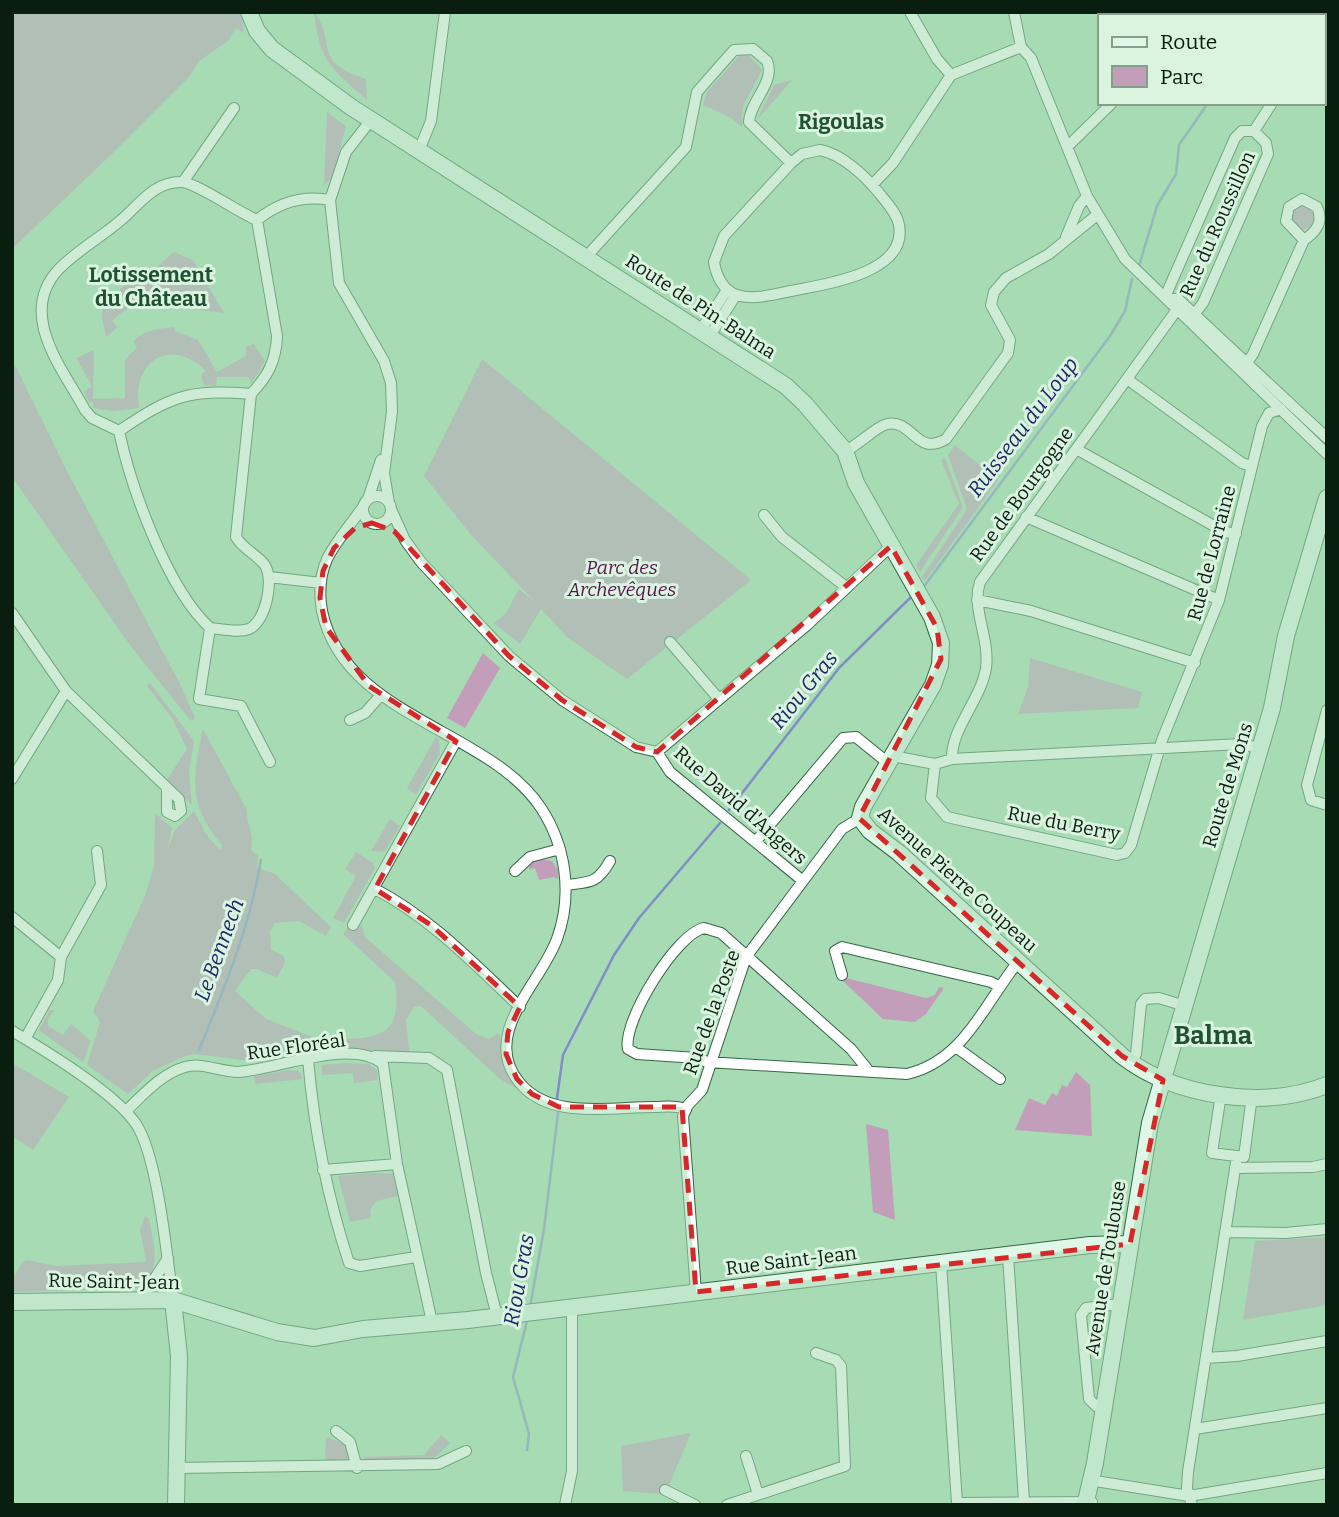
<svg xmlns="http://www.w3.org/2000/svg" width="1339" height="1517" font-family="Bitter,serif">
<style>
.green{fill:#c29ebb}
.lines{fill:none;stroke-linecap:round;stroke-linejoin:round}
.stream{stroke:#808ec7;stroke-width:2.5}
.street-casing{stroke:#366745;stroke-width:12}
.secondary-casing{stroke:#366745;stroke-width:18}
.street{stroke:#fff;stroke-width:10}
.secondary{stroke:#dff7e6;stroke-width:16}
.marked{fill:none;stroke:#d62828;stroke-width:5;stroke-dasharray:14 9;stroke-linejoin:round}
.labels{text-anchor:middle;stroke-width:6;stroke-linejoin:round;paint-order:stroke}
.street-label{font-size:19px;fill:#0a1e10;stroke:#daf4e0}
.park-label{font-size:19px;font-style:italic;fill:#54154d;stroke:#daf4e0}
.neighbourhood-label{font-size:21px;font-weight:bold;fill:#205131;stroke:#daf4e0}
.water-label{font-size:21px;font-style:italic;fill:#1e2669;stroke:#daf4e0}
.district-label{font-size:26px;font-weight:bold;fill:#205131;stroke:#daf4e0}
</style>
<rect width="100%" height="100%" fill="#a6dbb4"/>
<!-- green -->
<path class="green" d="M12,12H241L244,33L236,28L228,41L199,61L189,77L116,150L12,249Z
M314,12C338,42 310,61 366,79L367,100C330,67 320,62 314,12Z
M741,54L750,56L762,70L743,106L742,127L731,118L703,105L707,92Z
M792,80L757,120L774,85Z
M327,112L346,126L332,178L324,185Z
M1291 217a12 12 0 1 1 24 0a12 12 0 1 1-24 0Z
M174,252L193,260L224,313L188,308L191,298C163,292 132,300 112,321L118,327L106,337L102,316L104,304L133,278L149,274Z
M175,327L174,331L198,340L217,372L246,356V347L254,344L265,361L251,384L249,377H217L216,386L204,385L201,375L206,371C171,336 131,361 139,408L113,411L93,408V402H89L84,392L92,386L76,358L94,350L93,399L125,398V360L137,347L133,342C143,329 159,329 175,327Z
M12,359L68,473L180,684L195,718L191,721L132,648L12,477Z
M482,359L751,580L627,679L568,638L541,609L520,644L494,623L506,613L519,589L535,602L472,536L424,476Z
M955,445L998,480L925,581L922,577L967,509L948,455Z
M945,458L963,507L920,572L916,565L959,504L941,460Z
M483,653L500,668L465,728L447,718Z
M1030,658L1142,692L1138,708L1018,714L1028,687Z
M150,683L194,741L189,773L192,805L166,781L187,749L172,718L147,686Z
M203,729L247,810C246,825 255,834 251,850L258,856L257,867L275,874L331,927L326,936L299,921L275,923L270,931L271,950L284,956L285,962L277,978L257,969H251L235,991L266,1019L331,1044L327,1050L251,1061L196,1054L185,1056L153,1071L128,1094L87,1065L100,1022L93,1011L144,898L154,867L155,813L172,828L168,848L175,830L194,811L206,834L220,850L223,846C188,806 192,779 203,729Z
M436,737L439,740L440,753L416,795L407,788Z
M390,819L400,826L384,852L371,851Z
M356,852L373,863L375,868L344,923L333,918L356,876L345,869Z
M540,859L552,861L558,870V879L554,877L539,880L535,868L529,869L530,863Z
M350,925L356,929L362,926L365,937L476,1034L489,1039L499,1033L507,1074L517,1089L500,1079L421,1006L414,1007L406,1020L409,1051L342,1050L343,1039C388,1038 401,1029 395,982L343,934Z
M846,978L926,998L935,995L939,987L944,988L926,1014L915,1022L883,1019L843,981Z
M50,1010H55L48,1018V1026L63,1035L71,1024L91,1041L83,1062L39,1030Z
M12,1063L69,1097L33,1150L12,1136Z
M346,1063L369,1064L377,1070L378,1080L354,1083L353,1073L322,1075V1065Z
M290,1070L299,1071L303,1079L255,1084L254,1076Z
M1076,1072L1090,1085L1092,1136L1015,1130L1029,1098L1045,1105L1052,1093L1057,1096L1062,1085L1067,1087Z
M866,1124L888,1130L895,1220L873,1212Z
M371,1173L393,1174L398,1196L376,1201L370,1211L371,1218L350,1222L338,1176Z
M145,1216L149,1219C154,1248 161,1262 143,1288L12,1292V1280L23,1261L28,1260L56,1266L146,1262L140,1229Z
M1327,1237V1305L1243,1320L1255,1241Z
M691,1433L669,1485L661,1494L623,1491L621,1446Z
M441,1435L450,1443L433,1459L366,1461L364,1457L424,1455Z
M326,1437L344,1444L349,1457L347,1461L325,1463Z"/>
<g class="lines">
<!-- stream -->
<path class="stream" d="M1290,16L1293,12
M1139,266L1157,206L1176,174L1179,145L1208,103
M925,585L1110,336L1125,311L1132,279
M729,810L839,668L911,597
M199,1050C225,987 250,926 261,860
M557,1098L563,1055L614,955L639,918L720,823
M530,1307L544,1229L558,1113
M527,1450L529,1434L513,1377L528,1317"/>
<defs>
<path id="street" d="M910,12L937,59L951,75
M1014,12L1021,47L1031,58L1087,196L1125,259L1327,454
M1189,16L1192,12
M1323,46L1327,44
M1323,65L1327,67
M371,120L346,152L330,200L339,283L384,361L391,383L392,412L384,473L389,503
M1254,131L1272,103
M1067,147L1112,103
M420,148L431,121L445,12
M820,150C842,154 865,176 879,193C886,202 897,213 899,225C908,273 826,284 796,290C778,293 755,301 737,295C723,291 716,275 714,262L724,236L791,163L802,154Z
M183,182L234,108
M872,185L893,163L951,75L1021,47
M257,220L277,336C276,361 268,376 251,394L236,537C243,549 256,554 264,564C275,578 266,622 249,629C238,633 222,629 210,628C167,588 131,488 119,431L92,418L85,410C63,369 17,315 58,270C76,251 100,238 120,221C139,205 153,182 181,182C196,182 239,213 257,220C278,203 303,195 330,200
M1066,237L1079,206L1087,196
M586,257L686,147L697,92L734,50L753,49L767,61C776,82 750,101 749,122L791,163
M1165,297L1235,138L1242,131H1254L1266,143L1268,154L1203,303L1189,321
M1165,297L1179,300L1327,438
M700,331L727,290
M709,337L736,295
M1246,364L1253,354L1304,240C1316,232 1324,222 1317,207L1302,199L1289,207L1286,221L1304,240
M1127,379L1242,463L1251,466
M119,431C171,396 188,389 251,394
M1076,449L1225,532L1236,534
M845,451C859,445 875,427 887,424C913,419 916,457 946,439L1008,353L1010,340L991,305L994,292L1006,278L1049,254L1097,215
M363 510a14 14 0 1 1 28 0a14 14 0 1 1-28 0Z
M368,499L381,460
M363,507C351,524 336,541 327,559C320,575 319,594 322,611C344,717 489,729 541,808C566,846 573,895 557,939C541,983 480,1034 519,1082C549,1120 610,1107 654,1107C664,1107 675,1105 685,1109
M391,509L405,540L421,562L509,656L562,700L636,747L657,752L670,772L803,881
M764,515L782,537L846,587
M1026,517L1219,600
M269,577L321,583
M977,600L1031,611L1195,663
M12,613L66,691L179,799L181,811L175,816L167,812V788
M210,628L199,699L241,706L270,762
M670,642L718,698
M1327,710L1307,785L1311,800L1327,805
M350,720L365,713L381,695
M657,752L806,626L891,546
M892,756L935,764L952,759L1241,744L1259,748
M952,759C951,728 981,700 986,668C990,638 971,608 980,582L1176,311
M935,764L931,798L947,817L1117,855L1125,853L1131,845L1162,740L1219,600L1262,426L1269,413L1281,409
M12,779L66,691
M756,841L843,738L856,737L888,763
M515,871L530,857L560,849
M566,885C590,882 597,884 610,861
M375,889C432,919 473,963 520,1007
M12,917L61,957L58,980L25,1039
M353,925L456,741
M61,957L101,885L97,851
M842,975L835,951L842,947L991,982L1000,987
M12,1031C46,1051 115,1093 136,1124C158,1157 167,1258 173,1300
M957,1048L1000,1079
M375,1056L429,1058L447,1070L486,1273L497,1316
M308,1059C314,1129 327,1196 349,1263L360,1266L416,1257
M1130,1063L1136,1054L1141,1004L1145,999L1159,998L1185,1006
M868,1070L851,1049L721,933L704,928C676,934 622,1022 628,1049L637,1054L697,1058L707,1062L907,1074C964,1061 984,1004 1018,962
M1221,1094L1212,1153L1244,1157L1252,1096
M126,1111C144,1094 161,1074 185,1067C204,1062 219,1072 238,1072C276,1070 352,1037 383,1064L397,1164L432,1322
M1235,1168L1313,1167L1327,1164
M323,1170L397,1164
M1225,1232L1286,1233L1327,1229
M1008,1255L1024,1501
M941,1263L957,1503L1092,1502
M696,1292L683,1116L688,1105L702,1090L746,957L842,829L860,818
M141,1299L168,1258
M1206,1358L1237,1356L1327,1341
M1104,1407L1096,1406L1089,1399L1081,1315L1086,1308L1120,1304
M1195,1429L1327,1408
M336,1431L350,1442L357,1468
M746,1456L758,1494
M177,1468L438,1464L466,1451
M1089,1480L1189,1496L1327,1473
M665,1490L695,1505
M565,1505L572,1471V1307
M727,1505L845,1466L841,1366L836,1360L816,1353
M1192,1505L1187,1489L1188,1472L1237,1156"/>
<path id="secondary" d="M249,12L257,31L272,49L351,107L786,386L805,404L845,451L856,483L932,617L941,643L940,665L933,685L863,807L860,818L870,831L899,853L1122,1056C1175,1097 1264,1110 1327,1085
M173,1300L179,1356L176,1505
M12,1302L173,1300L277,1332L314,1338L363,1329L468,1320L1090,1245L1130,1244
M1085,1505L1095,1463L1150,1123L1272,708L1286,636L1327,498"/>
</defs>
<!-- street casing -->
<use href="#street" class="street-casing"/>
<!-- secondary casing -->
<use href="#secondary" class="secondary-casing"/>
<!-- street -->
<use href="#street" class="street"/>
<!-- secondary -->
<use href="#secondary" class="secondary"/>
</g>
<!-- marked area -->
<path d="M0 0H1339V1517H0ZM372,523L394,531L509,656L562,700L636,747L657,752L891,546L937,628L941,659L859,818L1122,1056L1163,1080L1130,1244L696,1292L682,1107H559L532,1094L517,1079L506,1054L508,1032L520,1007L431,925L375,889L456,741L369,686L326,627L320,598L323,571L334,548L355,528Z" fill="#a6dbb4" fill-opacity=".55" fill-rule="evenodd"/>
<path class="marked" d="M372,523L394,531L509,656L562,700L636,747L657,752L891,546L937,628L941,659L859,818L1122,1056L1163,1080L1130,1244L696,1292L682,1107H559L532,1094L517,1079L506,1054L508,1032L520,1007L431,925L375,889L456,741L369,686L326,627L320,598L323,571L334,548L355,528Z"/>
<g class="labels">
<!-- street labels -->
<g class="street-label">
<text transform="translate(1217 224) rotate(-66)" y="7">Rue du Roussillon</text>
<text transform="translate(701 306) rotate(33)" y="7">Route de Pin-Balma</text>
<text transform="translate(1021 494) rotate(-54)" y="7">Rue de Bourgogne</text>
<text transform="translate(1211 553) rotate(-75)" y="7">Rue de Lorraine</text>
<text transform="translate(1227 785) rotate(-73)" y="7">Route de Mons</text>
<text transform="translate(741 805) rotate(41)" y="7">Rue David d'Angers</text>
<text transform="translate(1064 823) rotate(11)" y="7">Rue du Berry</text>
<text transform="translate(958 879) rotate(42)" y="7">Avenue Pierre Coupeau</text>
<text transform="translate(711 1012) rotate(-70)" y="7">Rue de la Poste</text>
<text transform="translate(296 1046) rotate(-8)" y="7">Rue Floréal</text>
<text transform="translate(791 1260) rotate(-7)" y="7">Rue Saint-Jean</text>
<text transform="translate(1105 1268) rotate(-81)" y="7">Avenue de Toulouse</text>
<text transform="translate(114 1281) rotate(1)" y="7">Rue Saint-Jean</text>
</g>
<!-- park labels -->
<g class="park-label">
<text x="622" y="574">Parc des<tspan x="622" dy="22">Archevêques</tspan></text>
</g>
<!-- neighbourhood labels -->
<g class="neighbourhood-label">
<text x="841" y="129">Rigoulas</text>
<text x="151" y="282">Lotissement<tspan x="151" dy="24">du Château</tspan></text>
</g>
<!-- water labels -->
<g class="water-label">
<text transform="translate(1023 427) rotate(-53)" y="7">Ruisseau du Loup</text>
<text transform="translate(804 690) rotate(-51)" y="7">Riou Gras</text>
<text transform="translate(219 950) rotate(-70)" y="7">Le Bennech</text>
<text transform="translate(519 1280) rotate(-80)" y="7">Riou Gras</text>
</g>
<!-- district labels -->
<g class="district-label">
<text x="1213" y="1044">Balma</text>
</g>
</g>
<!-- border -->
<rect width="1339" height="1517" fill="none" stroke="#0a1e10" stroke-width="28"/>
<!-- legend -->
<rect x="1098" y="14" width="228" height="91" fill="#daf4e0" stroke="#879e8d" stroke-width="2"/>
<rect x="1112" y="37" width="35" height="10" fill="#dff7e6" stroke="#879e8d" stroke-width="2"/>
<text x="1160" y="49" font-size="21" fill="#0a1e10">Route</text>
<rect x="1112" y="66" width="35" height="21" fill="#c29ebb" stroke="#879e8d" stroke-width="2"/>
<text x="1160" y="84" font-size="21" fill="#0a1e10">Parc</text>
</svg>
